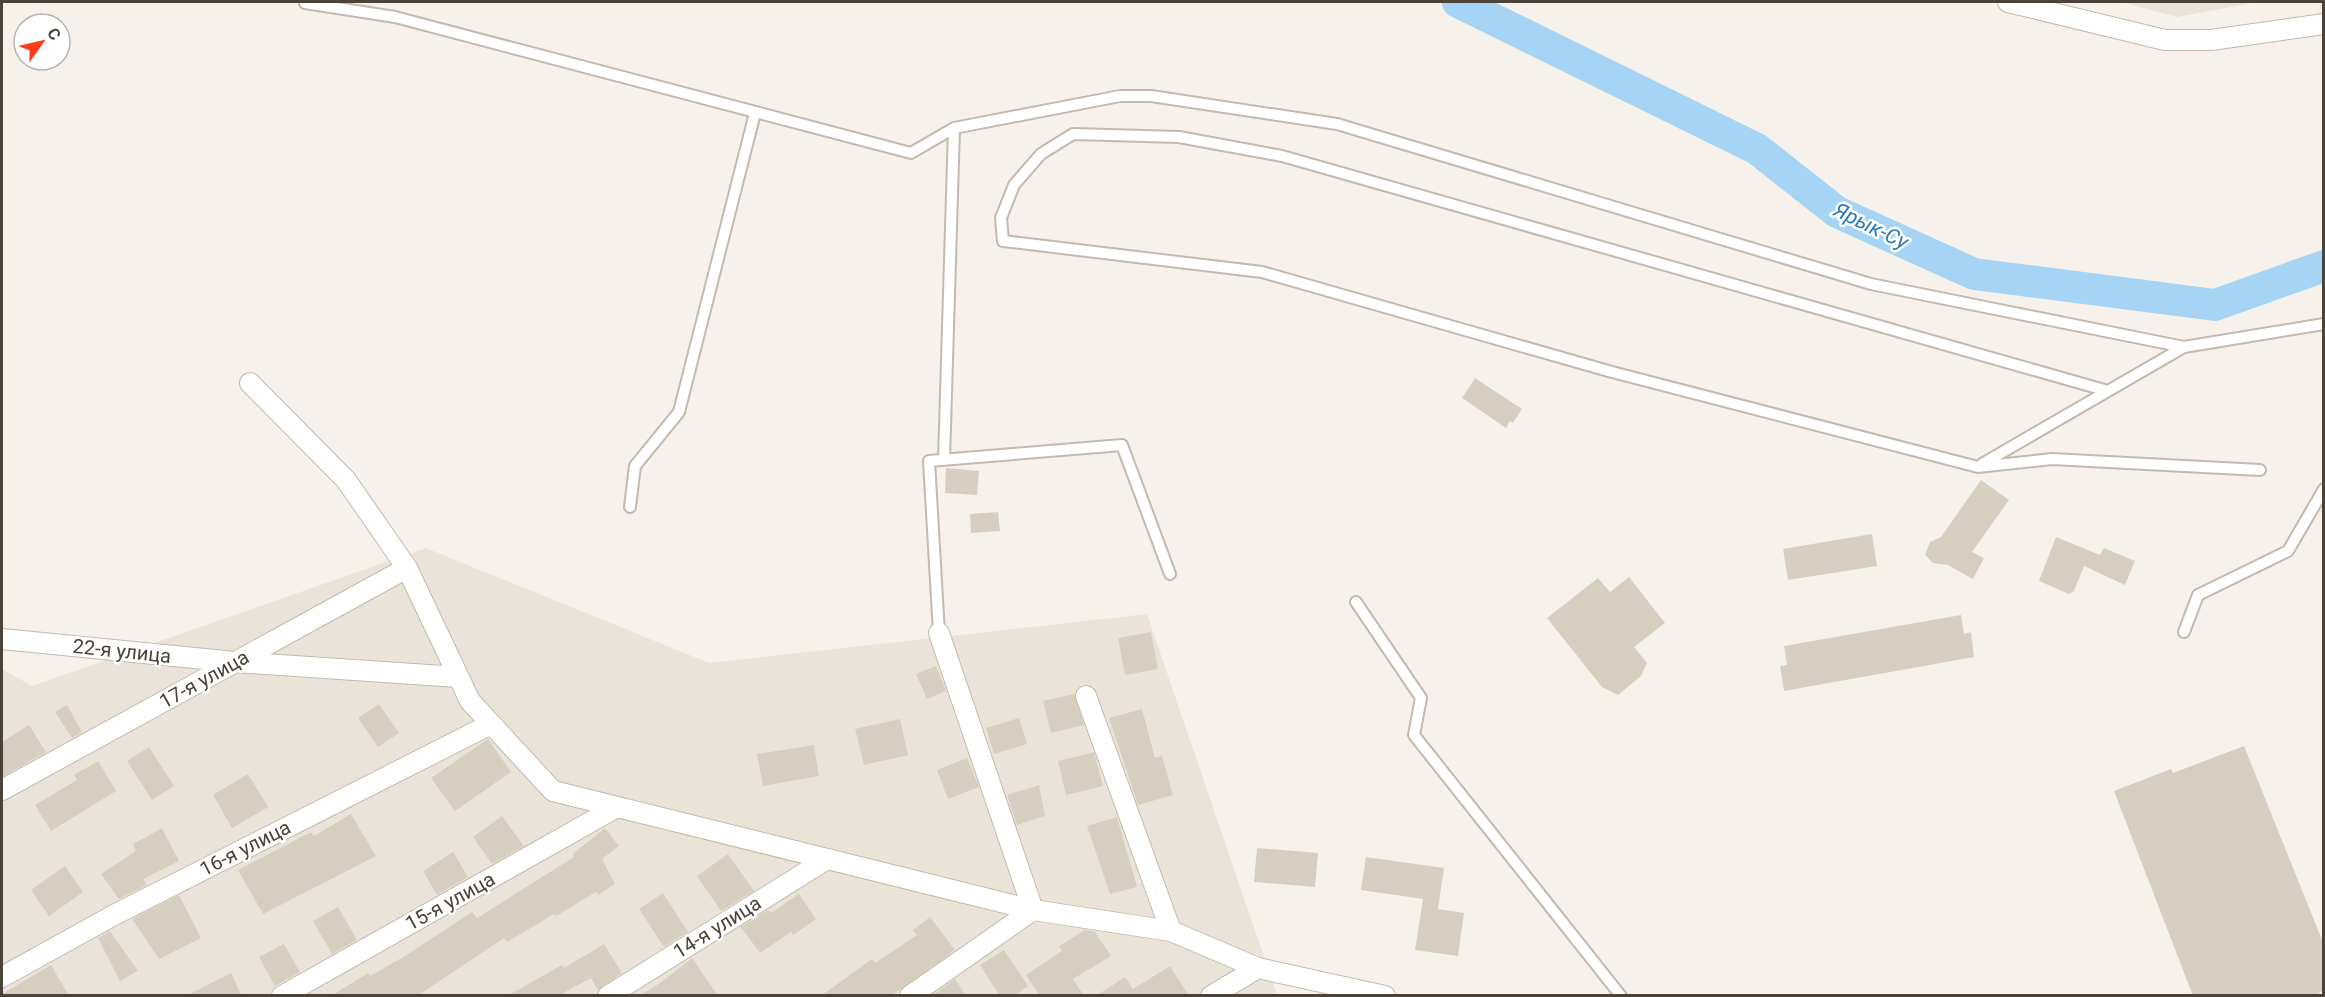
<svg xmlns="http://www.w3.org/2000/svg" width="2325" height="997" font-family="Roboto,sans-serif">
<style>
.residential{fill:#eae4d8}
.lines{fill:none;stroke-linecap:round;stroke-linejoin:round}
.river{stroke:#a5d4f4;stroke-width:32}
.building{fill:#d8cebf}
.lane-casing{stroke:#c2baac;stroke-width:14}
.street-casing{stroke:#c2baac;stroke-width:22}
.lane{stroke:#fff;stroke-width:10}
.street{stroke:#fff;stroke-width:20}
.labels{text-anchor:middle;stroke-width:5;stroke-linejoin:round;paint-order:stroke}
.street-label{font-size:20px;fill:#4b4338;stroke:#fff}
.water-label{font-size:21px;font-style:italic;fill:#297ab4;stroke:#fff}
</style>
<rect width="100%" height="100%" fill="#f6f2eb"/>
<!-- residential -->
<path class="residential" d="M2121,2H2258L2177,17Z
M426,548L709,663L1147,614L1277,995H1280H2V669L32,686Z"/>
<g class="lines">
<!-- river -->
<path class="river" d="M1458,2L1757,149L1837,212L1974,274L2215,305L2324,266"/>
</g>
<!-- building -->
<path class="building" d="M1475,378L1522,409L1513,423L1510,421L1506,428L1462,398Z
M946,468L979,471L977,495L945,493Z
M1981,480L2009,500L1972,552L1984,558L1973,579L1948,565L1933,563L1925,555L1930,542L1941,537Z
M998,512L1000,531L971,533L970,514Z
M1872,534L1877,566L1788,580L1783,549Z
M2056,537L2100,555L2104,548L2135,561L2125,585L2084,566L2074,591L2069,594L2039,581Z
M1629,577L1665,623L1634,647L1647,663L1641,676L1618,695L1602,687L1547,618L1598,578L1610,592Z
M1961,615L1964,634L1971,632L1974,657L1784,691L1780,666L1787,665L1784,646Z
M1151,632L1158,669L1125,675L1118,638Z
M936,666L946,691L927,699L916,674Z
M1074,694L1084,725L1051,733L1043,701Z
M379,704L399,733L378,747L358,718Z
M67,705L82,732L72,738L55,712Z
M1142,709L1155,758L1162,756L1173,795L1138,805L1109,718Z
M1019,718L1027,744L994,754L986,728Z
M900,719L908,755L864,765L855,729Z
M29,725L46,752L2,777V742Z
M488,739L511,772L455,811L431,778Z
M814,745L819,776L763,786L757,754Z
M2244,746L2324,945V989L2315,996H2193L2114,791L2171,769L2173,773Z
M149,747L174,786L152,800L127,761Z
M1094,752L1103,786L1066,795L1058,761Z
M967,758L979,787L948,799L937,770Z
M98,761L116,791L51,831L35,805L77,780L74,775Z
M248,774L268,807L232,828L213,795Z
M1039,785L1045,816L1017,825L1007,795Z
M351,814L376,856L263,914L238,870L311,832L314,836Z
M502,816L524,846L492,864L473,837Z
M1117,817L1137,887L1110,894L1087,826Z
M162,828L179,861L143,879L147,885L119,899L101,874L136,851L133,844Z
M605,828L619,846L602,859L615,884L598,895L596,892L556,916L554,914L507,942L504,938L417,996H331L368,973L370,976L405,956L472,912L477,918L574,857L573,854Z
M1257,848L1318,853L1315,887L1254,882Z
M453,852L468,877L437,895L423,871Z
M728,854L754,891L721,911L697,876Z
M1366,857L1444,868L1438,909L1464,913L1458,956L1415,950L1423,899L1361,890Z
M65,866L83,892L49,916L31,890Z
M663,893L688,932L664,947L639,909Z
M799,894L816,919L793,935L791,932L760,953L741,927L768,910L771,913Z
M179,895L201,938L159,959L132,919Z
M338,907L357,940L332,954L313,921Z
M930,917L955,950L900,990L888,996H821L872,959L875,963L917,935L913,930Z
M1085,930L1095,932L1111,956L1073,979L1084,996H1040L1026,975L1062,951L1059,946Z
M110,931L138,971L120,981L98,938Z
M284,944L300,972L275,986L259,957Z
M604,944L622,973L598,990L591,978L558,996H507L562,965L564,968Z
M1004,950L1028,986L1014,996H1000L980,965Z
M692,958L718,996H639L660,983Z
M51,965L69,996H2V994Z
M1170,966L1189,996H1096L1125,977L1133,989Z
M231,973L242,996H186Z
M955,979L966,996H932Z"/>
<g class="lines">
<defs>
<path id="lane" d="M305,3L395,17L911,153L954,128L1120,96H1151L1337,124L1871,284L2184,347L2324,324
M2108,391L1282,156L1179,137L1073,134L1041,154L1014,185L1001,218L1003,241L1262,272L1612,372L1978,467L2052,459L2260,470
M944,460L954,128
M1982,464L2184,347
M630,507L635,466L679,412L755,113
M1356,602L1421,698L1414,735L1621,996
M2184,632L2198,595L2288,551L2324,489
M939,633L929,461L1122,445L1170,574"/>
<path id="street" d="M2008,2L2165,40H2211L2324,24
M250,383L346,480L407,568L470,701L553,791L1033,910L1171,931L1258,968L1385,996
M2,639L235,662L458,677
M1086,696L1171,931
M2,790L407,568
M2,977L114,915L491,724
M282,996L617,807
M608,996L827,859
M910,996L1033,910L939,633
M1211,996L1258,968"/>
</defs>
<!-- lane casing -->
<use href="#lane" class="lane-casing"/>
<!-- street casing -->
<use href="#street" class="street-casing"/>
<!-- lane -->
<use href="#lane" class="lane"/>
<!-- street -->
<use href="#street" class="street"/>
</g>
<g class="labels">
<!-- street labels -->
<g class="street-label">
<text transform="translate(122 651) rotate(6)" y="7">22-я улица</text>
<text transform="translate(204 679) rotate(-29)" y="7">17-я улица</text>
<text transform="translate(245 848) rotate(-27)" y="7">16-я улица</text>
<text transform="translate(450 901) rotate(-29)" y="7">15-я улица</text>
<text transform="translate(717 927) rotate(-32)" y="7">14-я улица</text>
</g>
<!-- water labels -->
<g class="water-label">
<text transform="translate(1871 226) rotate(26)" y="7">Ярык-Су</text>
</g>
</g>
<!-- border -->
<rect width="2325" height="997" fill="none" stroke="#4b4338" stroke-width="6"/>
<!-- north arrow -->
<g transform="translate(42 42) rotate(56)"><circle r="28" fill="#ffffff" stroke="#b7b4af" stroke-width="1.5"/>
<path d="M0-4.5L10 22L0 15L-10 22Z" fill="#ff3b18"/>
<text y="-9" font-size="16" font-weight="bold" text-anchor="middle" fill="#4b4338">С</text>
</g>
</svg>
